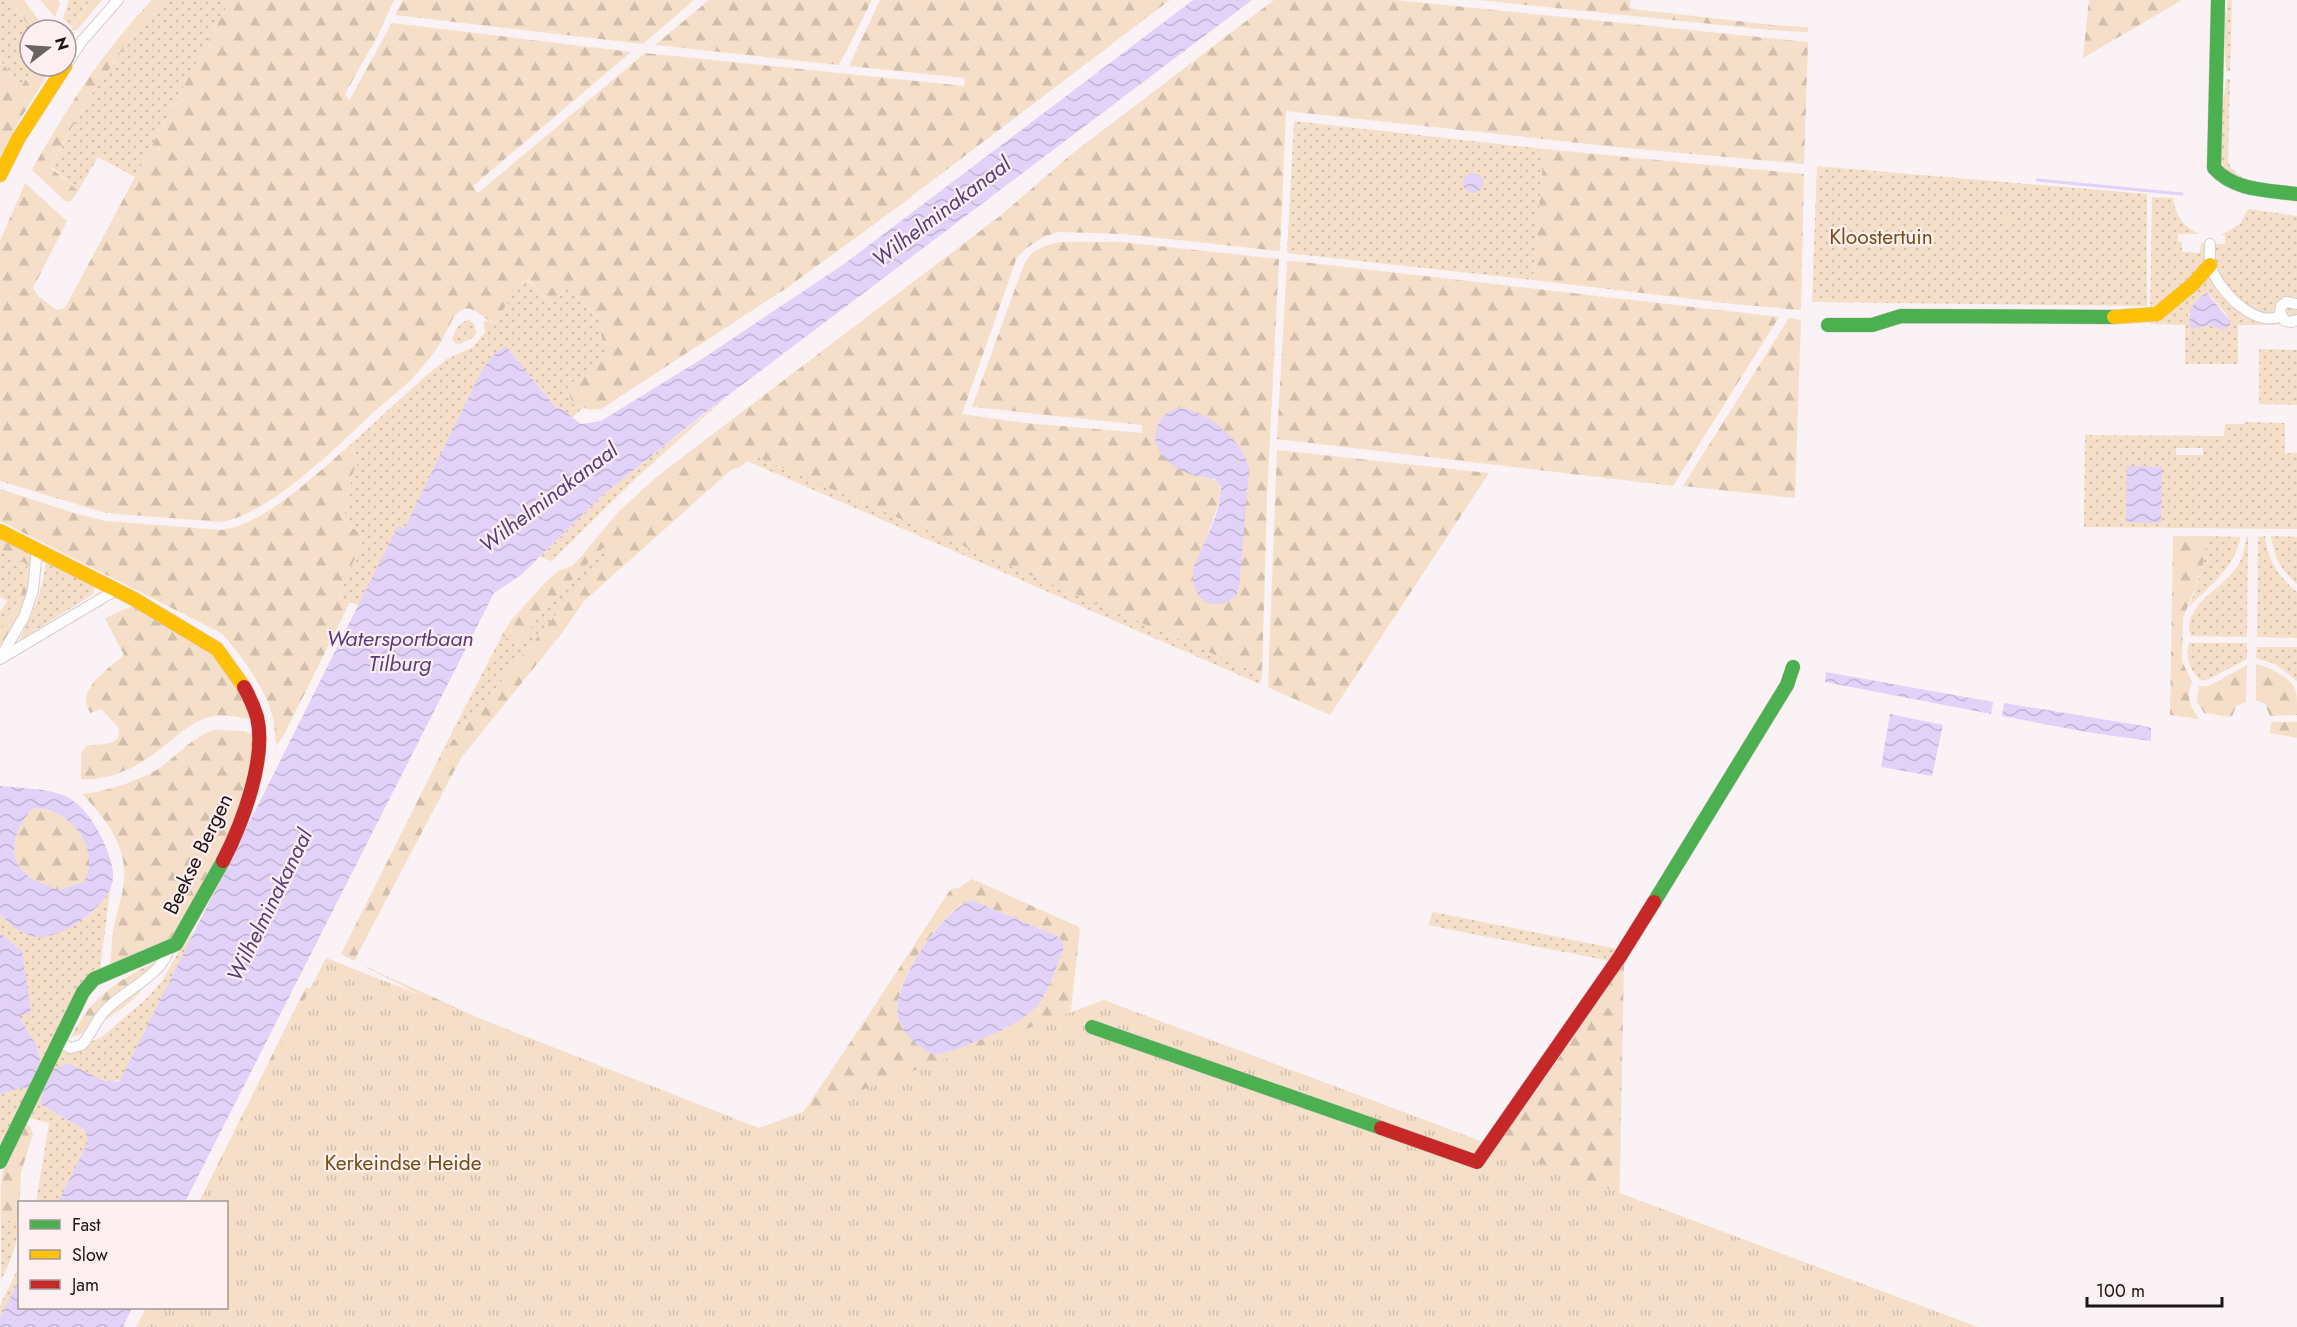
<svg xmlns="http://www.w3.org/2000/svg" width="2297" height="1327" font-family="Jost,sans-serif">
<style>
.grass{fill:url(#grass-dots);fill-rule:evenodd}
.forest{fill:url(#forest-firs);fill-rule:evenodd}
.park{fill:url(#park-tufts)}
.water{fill:url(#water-waves);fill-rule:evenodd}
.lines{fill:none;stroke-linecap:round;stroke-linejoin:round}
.stream{stroke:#e2d1f8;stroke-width:3}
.street-casing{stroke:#d6ced0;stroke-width:12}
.fast-casing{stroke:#d6ced0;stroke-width:15}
.slow-casing{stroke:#d6ced0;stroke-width:15}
.jam-casing{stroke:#d6ced0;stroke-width:15}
.street{stroke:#fefdfd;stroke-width:10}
.fast{stroke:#4caf50;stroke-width:14}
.slow{stroke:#ffc107;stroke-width:14}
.jam{stroke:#c62828;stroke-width:14}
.labels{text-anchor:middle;stroke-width:4.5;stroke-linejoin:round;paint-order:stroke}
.park-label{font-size:21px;fill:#714e12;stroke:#feeff1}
.street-label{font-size:21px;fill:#1c1415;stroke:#feeff1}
.water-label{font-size:22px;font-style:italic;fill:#573c7d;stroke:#feeff1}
</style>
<defs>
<pattern id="grass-dots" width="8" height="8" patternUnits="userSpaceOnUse" patternTransform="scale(1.5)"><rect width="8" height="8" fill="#f5dfc8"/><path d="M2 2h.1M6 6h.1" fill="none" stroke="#d1beab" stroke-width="1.8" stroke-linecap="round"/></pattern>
<pattern id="forest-firs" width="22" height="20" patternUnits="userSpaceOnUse" patternTransform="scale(1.5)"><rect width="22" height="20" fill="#f5dfc8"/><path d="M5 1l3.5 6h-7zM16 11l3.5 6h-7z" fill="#d1beab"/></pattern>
<pattern id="park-tufts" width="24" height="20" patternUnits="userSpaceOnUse" patternTransform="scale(1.5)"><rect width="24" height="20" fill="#f5dfc8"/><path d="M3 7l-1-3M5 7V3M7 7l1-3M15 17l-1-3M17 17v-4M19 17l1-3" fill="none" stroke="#d1beab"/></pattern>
<pattern id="water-waves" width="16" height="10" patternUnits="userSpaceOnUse" patternTransform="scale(1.5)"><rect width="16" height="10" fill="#e2d1f8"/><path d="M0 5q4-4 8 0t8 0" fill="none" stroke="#c1b3d4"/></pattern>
</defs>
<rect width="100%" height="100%" fill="#faf2f4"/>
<!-- grass -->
<path class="grass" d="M0,0H10L32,30H30V66H34L21,87L0,60Z
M69,0H90L72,27L63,19Z
M165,0H230L135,177L98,157L78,191L53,168H50L84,105L123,49Z
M2227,0H2232L2230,71H2226L2223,16L2225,10L2227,17Z
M2226,79H2230L2228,162C2239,187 2273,184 2297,187V189C2278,187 2254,187 2236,179C2204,166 2225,107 2226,79Z
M1294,121L1544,149L1533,280L1287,253ZM1475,173L1481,177L1471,193L1466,190Z
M1817,166L2147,194V306L1812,302Z
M2152,197L2173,198C2175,215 2183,227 2200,234H2178V242H2182V252L2200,253L2201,243L2225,244V235H2221L2240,224L2248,209L2297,216V325H2238V364H2185V325L2150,324ZM2204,294H2209L2227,315L2222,330L2211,325L2191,329L2188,315Z
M526,281C538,285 543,296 549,306L566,287L603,322L601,334L608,354L586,377L579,407L583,408L571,418L560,408H556L506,346L481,372L370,599L361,606L341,599L340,592L363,540L357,531L344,522L346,501L351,483L350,479L359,460L351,444L429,373L447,359L473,347L485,332L484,320L495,324C504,310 511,287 526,281Z
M469,320L474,324L476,333L474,337L460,344L455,343L452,339C455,330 459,322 469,320Z
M2259,349L2297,350V405L2259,404Z
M726,397L632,482L552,561L540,557L605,493Z
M2245,422L2285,423V453H2297V529L2084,527L2085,435L2224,436L2225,424H2244ZM2176,448H2203V455H2176Z
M755,455L1262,675L1260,684L747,461Z
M2207,536L2240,537C2237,566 2208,587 2189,607L2202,571Z
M2265,536C2268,561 2278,576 2297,592V638L2257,637L2258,537Z
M2271,536L2297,537V584C2281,571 2274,557 2271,536Z
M2246,537H2248L2247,637L2191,636C2180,610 2219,589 2233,572C2242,562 2245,550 2246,537Z
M603,548L616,552L575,591L440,756L502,635L517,645L552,600Z
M0,549L28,565L20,599L0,632V612L7,601L0,596Z
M46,560L95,584L93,594L19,641C33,611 43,593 46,560Z
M2189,643H2247V659L2211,678L2202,681C2190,672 2185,657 2189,643Z
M2257,647H2297V681L2275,664L2256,658Z
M111,884L99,977L41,1065L37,1047L19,1016L22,951L0,933V914L6,921L39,937C71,929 99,917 111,884Z
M1433,912L1618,949L1610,961L1428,925Z
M211,913L127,1078C106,1088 87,1073 68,1063L57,1069H51L60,1046L88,1043L102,1037L147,998L162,981L183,944Z
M31,1087L0,1155V1095L14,1089Z
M40,1091L43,1095L40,1104L85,1130L90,1151L65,1202H36L49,1123L25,1117Z
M19,1219C19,1241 11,1261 1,1280V1222Z
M19,1267V1292L0,1327V1305Z"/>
<!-- forest -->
<path class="forest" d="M10,0H24L46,30H32Z
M40,0H58L60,3L55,17Z
M90,0H102L77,30L70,31Z
M152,0H165L123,49L84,105L50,167L78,191L71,201L66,202L32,170C66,109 103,51 152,0Z
M230,0H394L377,37L345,94L349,101L392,23L631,52L473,186L478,193L645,53L964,86L965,78L849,66L880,0H1170L895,209L788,287L601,409L590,410L572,404L567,384L586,376L607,354L601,334L603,322L566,287L549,306C545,299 533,275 522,282C520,284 518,288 516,290C508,300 502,312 495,324C484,320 476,306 464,309C453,312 449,329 443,338C437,349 427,362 419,371C406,386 390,398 375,411C338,445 271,514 221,522L106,513L0,481V241L25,183L67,221L33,288L38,296L57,310L65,308Z
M403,0H694L643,44L395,15Z
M709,0H872L839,65L655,45Z
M1274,0H1395L1808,42L1804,164L1626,148L1286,111L1280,251L1123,234L1059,232L1045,236L1028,247L1017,257L962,414L1026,423L1142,433V425L972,407L1024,264L1032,253L1044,246L1060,242H1121L1279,259L1267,498L1262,675L755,456L740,467L731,470L584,601L562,633L461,758L354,961L341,954L440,756L575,591L615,552L603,548L552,600L517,645L502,635L512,619L546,582L558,571L572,566L580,558L619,511L659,475L1000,216L1073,153ZM1170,411L1206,417L1237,443L1213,605L1203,547L1221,496C1221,485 1219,481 1208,477L1158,423Z
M1478,0H1630V7L1633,9L1773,25L1808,27V32L1770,30Z
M2089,0H2182L2083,58Z
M0,60L21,87L34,66H53L19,121L0,158Z
M1544,149L1804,174L1801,310L1734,304L1533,280Z
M1294,261L1779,317L1673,486L1277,439L1287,262Z
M1789,318L1801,320L1795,498L1683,486Z
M351,444L359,460L350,479L351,492L346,501L344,522L357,531L363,540L340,592L341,599L350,602L283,737L276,746C275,737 275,727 273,718C265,686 243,659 223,634L0,521V489L74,513L105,521L222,530C267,523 317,473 351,444Z
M1277,450L1489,473L1330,715L1268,687Z
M2173,536H2207L2202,571L2183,618L2182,661L2192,682C2186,696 2190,708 2200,719L2170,715Z
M0,537L35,555L24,608L0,646V632L20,599L28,565L0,549Z
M135,605L221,658L259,721C243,718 225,713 209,717C194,721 181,732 169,742C145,762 114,782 81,779V753L86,746L111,743L118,738L119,728L101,709L90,713C88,708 86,704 86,699C88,681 112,666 124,655L105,618Z
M2256,664C2271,668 2290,676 2296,691C2297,698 2297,708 2297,715L2270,716L2265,704L2256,700Z
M2247,665L2246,702L2236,706L2232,717L2204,713L2197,701L2199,686H2209Z
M2271,722H2297V738L2270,733Z
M214,730L243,731L263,737L258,778L176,935L109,971C112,955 111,940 114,925C118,909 123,894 124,879C127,844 104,817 82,794C105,792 142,780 161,767C181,752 190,739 214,730Z
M33,808C70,808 102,848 84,882L59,890C47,885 29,880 21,869C6,849 19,824 33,808Z
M972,879L1077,926L1080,929L1070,1019L1082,1034L1102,1043L1024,1160L996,1209L975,1251L962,1268L952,1274L722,1151L362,965L567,1058L667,1106L753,1151L773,1159C793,1150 791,1129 802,1114C852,1041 900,967 948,893L951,889L959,888ZM972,900L1057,936L1062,941L1064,948C1056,966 1050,988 1039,1004C1024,1023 959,1051 935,1055C919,1047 901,1035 898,1016C892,984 941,910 972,900Z
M158,960C151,970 146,984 139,993C129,1005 85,1036 71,1037C94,993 116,983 158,960Z
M1624,963L1619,1224L1475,1174L1539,1087Z
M306,987L311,989L214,1202H199Z
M23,1124L30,1126L33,1134L21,1172L19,1219L1,1222C0,1175 0,1165 23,1124Z"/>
<!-- park -->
<path class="park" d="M2003,212C2009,214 2015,223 2011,229L2006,230L2000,217Z
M326,958L759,1128L1104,1000L1978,1327H136L146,1308H226V1202H200Z"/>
<!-- water -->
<path class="water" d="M1193,0H1252L706,412L605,493L521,575L494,593L185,1202H58L88,1142L85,1130L40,1104L43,1095C31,1082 14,1089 0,1095V933L22,951L31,1012L19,1016L37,1047L41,1065C55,1071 55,1069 68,1063L102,1080L119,1082L398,526L404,529L481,372L492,356L506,346L556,408H560L581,424L601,421L708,355L844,264Z
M1463 183a10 10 0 1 1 20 0a10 10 0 1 1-20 0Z
M2207,293L2230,321V326L2222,330L2211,325L2191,329C2186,314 2192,300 2207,293Z
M1178,408C1205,408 1245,442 1249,469L1239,588L1236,596C1230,601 1223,605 1214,604C1199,603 1192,587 1193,573C1193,567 1197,560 1199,555C1208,534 1221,510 1221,487L1215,479C1206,477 1196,477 1187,473C1171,467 1151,450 1156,431C1159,418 1166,412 1178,408Z
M2127,466L2162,467L2161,523L2126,522Z
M1826,672L1993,702L1991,714L1825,682Z
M2004,703L2144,726L2151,728V741L2092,733L2002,716Z
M1890,714L1943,725L1932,776L1881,767Z
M0,786C21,788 43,788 63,795C78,801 91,817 98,831C105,844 114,863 113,878C111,905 64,938 39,937C25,937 9,924 0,914ZM33,808C69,807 102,848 84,882L59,890C47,885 29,880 21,869C6,849 19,824 33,808Z
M972,900L1057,936L1062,941L1064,948C1056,966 1050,988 1039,1004C1025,1023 959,1051 935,1055C919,1047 901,1035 898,1016C892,984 942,910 972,900Z
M19,1280L20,1308H132L123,1327H0V1318Z"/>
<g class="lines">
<!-- stream -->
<path class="stream" d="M2037,180L2182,194"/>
<defs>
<path id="street" d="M66,65L82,41L118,0
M2210,244C2210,251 2209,260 2211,267C2218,290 2255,329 2281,316
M2297,304L2286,302L2281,306L2280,313L2285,321L2292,322L2297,320
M0,658L24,617L33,590L37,550
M0,659L116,590
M59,1042L71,1048L82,1045C90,1035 95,1023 103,1013C121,991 163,976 169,948"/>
<path id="fast" d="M2218,0L2214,168C2234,191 2268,190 2297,194
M1828,325H1872L1901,316L2114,317
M1654,902L1787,685L1793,667
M1092,1027L1381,1128
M0,1162L83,992L94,979L176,944L223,861"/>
<path id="slow" d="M0,175L18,139L65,66
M2114,317L2157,314L2193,284L2210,265
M0,531L134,599L217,649L244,687"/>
<path id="jam" d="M223,861C242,824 267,759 257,717C254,707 249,696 244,687
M1381,1128L1477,1162L1619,958L1654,902"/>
</defs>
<!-- street casing -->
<use href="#street" class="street-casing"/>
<!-- fast casing -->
<use href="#fast" class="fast-casing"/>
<!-- slow casing -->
<use href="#slow" class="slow-casing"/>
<!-- jam casing -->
<use href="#jam" class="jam-casing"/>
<!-- street -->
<use href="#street" class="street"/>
<!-- fast -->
<use href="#fast" class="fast"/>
<!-- slow -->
<use href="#slow" class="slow"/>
<!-- jam -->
<use href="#jam" class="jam"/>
</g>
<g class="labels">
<!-- park labels -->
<g class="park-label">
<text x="1881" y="244">Kloostertuin</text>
<text x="403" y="1170">Kerkeindse Heide</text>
</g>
<!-- street labels -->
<g class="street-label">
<text transform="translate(198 854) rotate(-64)" y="7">Beekse Bergen</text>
</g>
<!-- water labels -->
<g class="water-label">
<text transform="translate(941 211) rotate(-37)" y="8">Wilhelminakanaal</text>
<text transform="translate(548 497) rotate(-37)" y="8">Wilhelminakanaal</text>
<text x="400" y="646">Watersportbaan<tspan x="400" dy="25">Tilburg</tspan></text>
<text transform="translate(269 905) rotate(-64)" y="8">Wilhelminakanaal</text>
</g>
</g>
<!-- legend -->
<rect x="18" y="1201" width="210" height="108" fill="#feeff1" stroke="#a49799" stroke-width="1.5"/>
<rect x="30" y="1220" width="30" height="9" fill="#4caf50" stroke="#a49799" stroke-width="1.5"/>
<text x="72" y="1231" font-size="18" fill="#1c1415">Fast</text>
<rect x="30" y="1250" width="30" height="9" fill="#ffc107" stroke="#a49799" stroke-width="1.5"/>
<text x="72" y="1261" font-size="18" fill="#1c1415">Slow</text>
<rect x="30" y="1280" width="30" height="9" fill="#c62828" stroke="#a49799" stroke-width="1.5"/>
<text x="72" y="1291" font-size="18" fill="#1c1415">Jam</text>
<!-- north arrow -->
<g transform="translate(48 48) rotate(73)"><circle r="28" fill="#feeff1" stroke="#a49799" stroke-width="1.5"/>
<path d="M0-4.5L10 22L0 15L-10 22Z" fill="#6a6263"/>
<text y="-9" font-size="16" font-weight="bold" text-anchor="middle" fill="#1c1415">N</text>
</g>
<!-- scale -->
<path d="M2087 1297v9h135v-9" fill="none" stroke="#1c1415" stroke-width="3"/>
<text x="2096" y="1297" font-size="18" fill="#1c1415" stroke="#feeff1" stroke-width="4.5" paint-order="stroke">100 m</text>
</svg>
